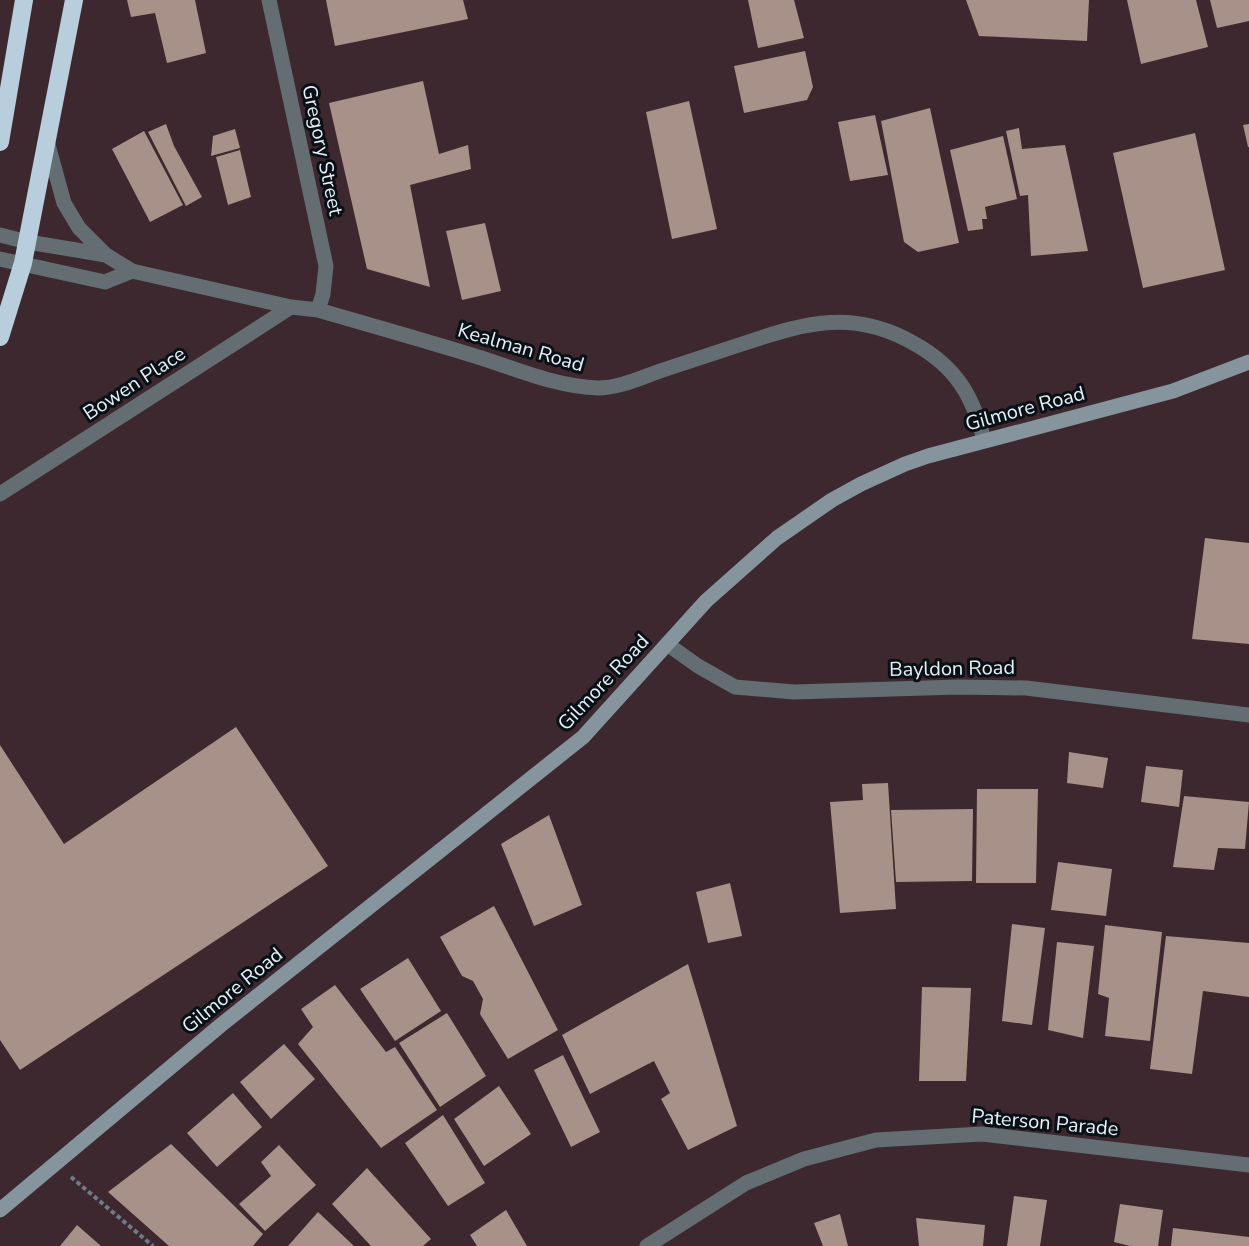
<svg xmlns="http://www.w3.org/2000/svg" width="1249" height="1246" font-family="'Nunito Sans',sans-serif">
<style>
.industrial{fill:#3c282e}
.building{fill:#a89188}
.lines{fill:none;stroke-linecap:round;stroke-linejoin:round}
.path{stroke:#6f7c87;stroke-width:4;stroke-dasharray:4.5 3;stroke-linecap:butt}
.street{stroke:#646d72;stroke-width:15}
.secondary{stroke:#86949d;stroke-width:15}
.highway{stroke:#b8cedc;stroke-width:18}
.labels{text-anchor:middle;stroke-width:6;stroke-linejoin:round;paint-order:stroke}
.street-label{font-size:20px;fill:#e7f1f9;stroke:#0a1116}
</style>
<rect width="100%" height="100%" fill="#192935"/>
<!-- industrial -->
<path class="industrial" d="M0,0H1249V1246H0Z"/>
<!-- building -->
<path class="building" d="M127,0H195L206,53L167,63L155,13L131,17Z
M326,0H463L468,19L335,46Z
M748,0H794L804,38L758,48Z
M966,0H1089L1087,41L979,36Z
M1127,0H1196L1208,47L1141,64Z
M1210,0H1249V21L1217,28Z
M805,51L813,87L807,100L744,113L734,66Z
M423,81L439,154L468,145L471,169L410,185L430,287L367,269L329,103Z
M689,101L717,229L672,239L646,112Z
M930,108L959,243L918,252L904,242L881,121Z
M875,115L888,175L850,181L838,122Z
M166,124L174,146L202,197L186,206L148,132Z
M1249,124V147H1248L1243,125Z
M1019,128L1022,149L1065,145L1088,251L1031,256L1028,195L1020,196L1006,131Z
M235,129L240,148L211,156L213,136Z
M144,131L183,205L150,222L112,149Z
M1195,133L1225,270L1143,288L1113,153Z
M1003,136L1017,199L985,207L987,219H982L983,229L968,231L950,150Z
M240,150L251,197L228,205L216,157Z
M485,223L501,291L462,300L446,231Z
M1205,538L1249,543V644L1192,639Z
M236,727L328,866L20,1070L0,1040V745L64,844Z
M1069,752L1108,758L1103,788L1067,783Z
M1146,766L1183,770L1179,807L1141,802Z
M888,783L896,909L840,913L830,802L863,800L862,784Z
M977,789H1038L1036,883H976Z
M1184,796L1249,802L1245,849L1218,848L1214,870L1173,867Z
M973,809L972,881L896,882L891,810Z
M549,815L582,905L534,926L501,844Z
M1058,862L1112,869L1106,916L1051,910Z
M730,883L742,936L708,943L696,892Z
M494,906L558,1030L508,1059L480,1014L483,999L473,981L462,976L440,937Z
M1012,924L1045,928L1032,1025L1002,1021Z
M1105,925L1162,932L1150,1041L1105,1036L1109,998L1098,994Z
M1166,936L1249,943V997L1203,991L1192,1074L1150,1069Z
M1057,942L1094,946L1083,1038L1048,1030Z
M408,958L441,1011L395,1041L360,989Z
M688,964L737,1126L688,1150L661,1099L670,1093L654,1061L590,1094L562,1035Z
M335,985L386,1052L395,1047L437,1110L381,1148L298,1044L313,1027L301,1009Z
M922,987L971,988L966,1081H919Z
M447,1013L486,1076L440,1107L399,1043Z
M284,1044L315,1079L271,1119L240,1082Z
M563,1055L600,1132L571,1147L534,1070Z
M499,1086L531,1134L484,1166L454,1119Z
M233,1093L262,1127L217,1167L187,1133Z
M443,1115L485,1183L448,1206L405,1143Z
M171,1144L263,1234L253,1246H169L108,1192Z
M279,1145L316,1185L265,1231L239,1204L271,1176L261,1162Z
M367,1168L431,1239L423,1246H371L332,1204Z
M1014,1196L1047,1200L1040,1246H1007Z
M1120,1204L1163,1210L1158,1246H1130L1114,1242Z
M506,1210L527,1246H477L470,1235Z
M318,1212L354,1246H288Z
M840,1214L848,1246H823L814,1223Z
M916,1218L985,1225L983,1246H919Z
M77,1225L101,1246H60Z
M1173,1228L1249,1237V1246H1171Z"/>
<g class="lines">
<!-- path -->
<path class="path" d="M71,1177L153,1246"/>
<!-- street -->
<path class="street" d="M269,0L326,266L323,294L318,310
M47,141L64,203L79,228L106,255
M0,235L28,242L106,255L132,271L291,307L318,310C370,325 423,340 475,356C514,368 556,387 598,388C620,388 642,377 663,370C691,361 718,352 745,343C807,322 855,309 915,344C956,367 973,396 984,440
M0,259L105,282L132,271
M0,494L291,307
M667,644L698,666L735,687L794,692L958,687L1026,688L1249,715
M647,1246L746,1183L804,1159L876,1140L982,1134L1249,1165"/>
<!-- secondary -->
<path class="secondary" d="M0,1210L221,1025L583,737L706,601L777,538L832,500L861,484L905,464L928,456L1173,391L1249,362"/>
<!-- highway -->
<path class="highway" d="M0,142L24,0
M0,337L23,263L74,0"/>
</g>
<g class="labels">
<!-- street labels -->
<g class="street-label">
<text transform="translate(323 150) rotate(78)" y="7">Gregory Street</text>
<text transform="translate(521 347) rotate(16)" y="7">Kealman Road</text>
<text transform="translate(134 383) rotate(-33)" y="7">Bowen Place</text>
<text transform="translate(1025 408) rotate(-15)" y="7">Gilmore Road</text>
<text transform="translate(952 668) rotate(-1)" y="7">Bayldon Road</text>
<text transform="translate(603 682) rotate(-47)" y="7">Gilmore Road</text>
<text transform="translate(232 990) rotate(-39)" y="7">Gilmore Road</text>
<text transform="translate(1045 1122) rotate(5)" y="7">Paterson Parade</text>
</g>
</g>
</svg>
